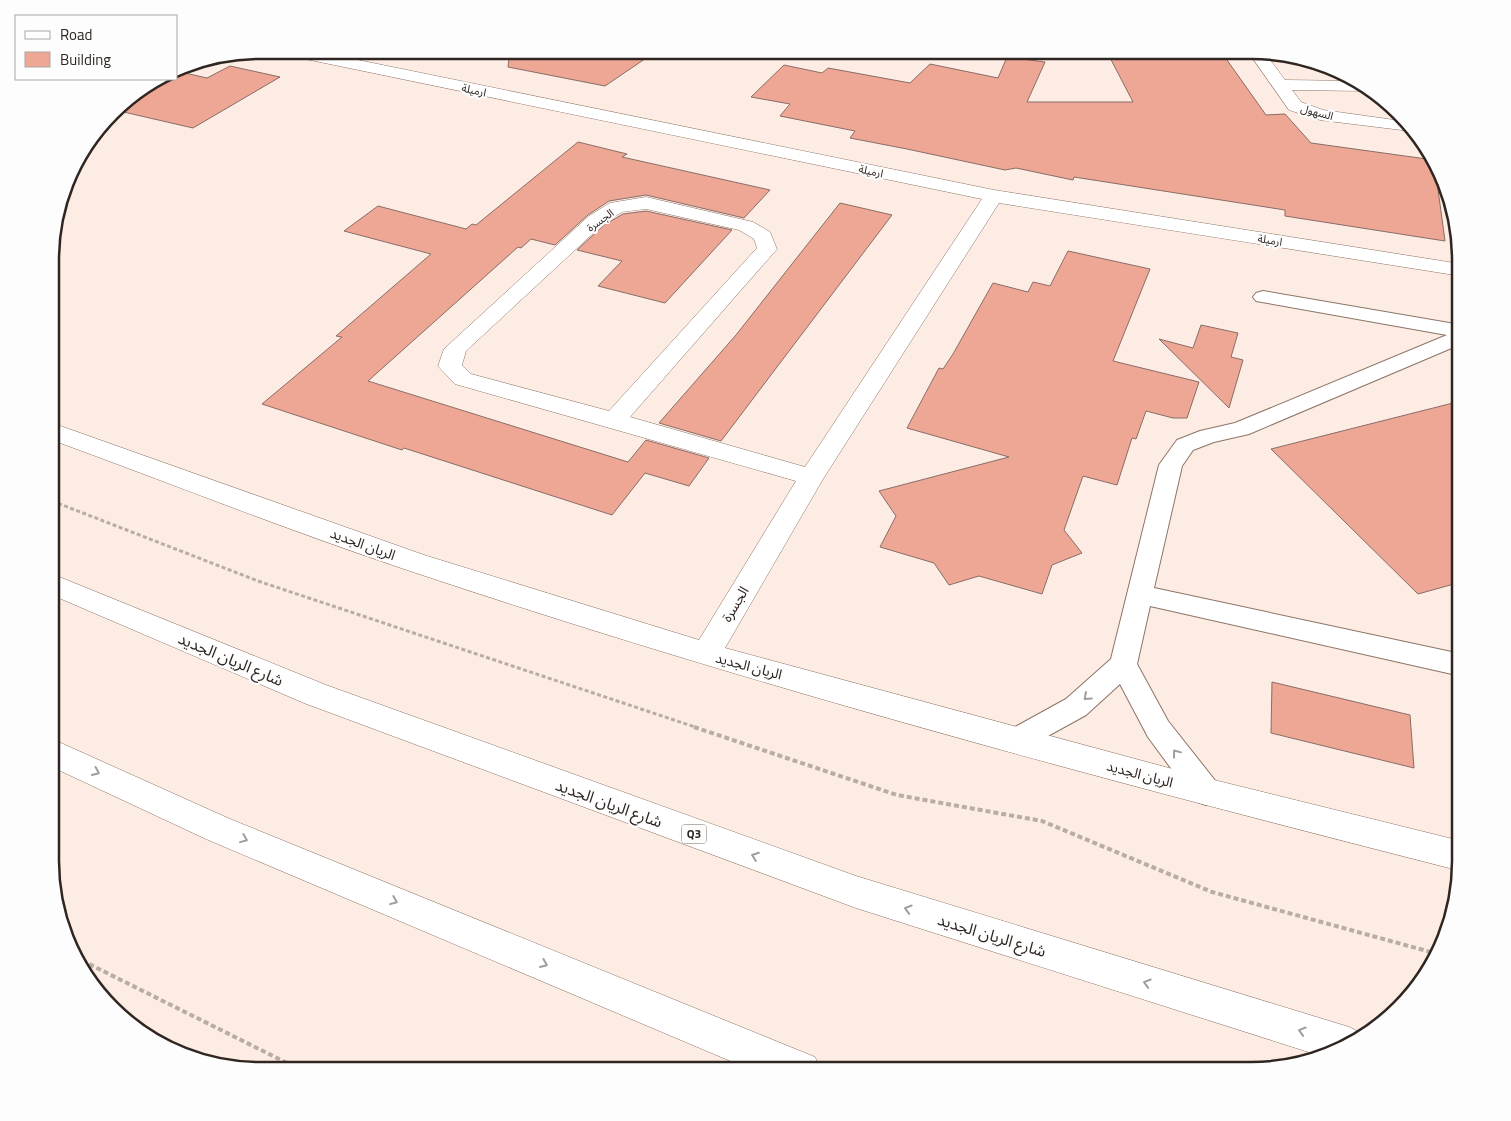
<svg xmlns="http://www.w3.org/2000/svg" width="1511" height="1121" font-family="'Titillium Web','Noto Sans Arabic',sans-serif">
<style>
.building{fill:#efa795;stroke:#886d66}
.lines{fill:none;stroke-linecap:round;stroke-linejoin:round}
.service-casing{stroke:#8c7466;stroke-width:2}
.minor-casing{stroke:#8c7466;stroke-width:1}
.trunk-casing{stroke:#8c7466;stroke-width:1}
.path-far1{stroke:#baaba4;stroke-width:3;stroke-dasharray:4 2.5;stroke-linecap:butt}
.path{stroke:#baaba4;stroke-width:4;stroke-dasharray:5 3;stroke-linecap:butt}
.service{fill:#fff;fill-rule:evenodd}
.minor{fill:#fff;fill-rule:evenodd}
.trunk{fill:#fff;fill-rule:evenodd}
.oneway{stroke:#a29d9b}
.labels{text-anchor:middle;stroke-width:4.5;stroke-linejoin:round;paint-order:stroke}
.far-street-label{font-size:11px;fill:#302621;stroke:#fdfdfd}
.shield{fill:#fdfdfd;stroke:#6e6663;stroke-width:1}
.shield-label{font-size:12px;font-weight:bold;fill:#302621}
.street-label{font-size:14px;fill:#302621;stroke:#fdfdfd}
.near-street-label{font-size:16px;fill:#302621;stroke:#fdfdfd}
.rim{fill:none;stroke:#302621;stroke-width:2.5}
</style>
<rect width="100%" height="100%" fill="#fdece3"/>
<!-- building -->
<path class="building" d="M510,50H658L605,86L508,67Z
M1106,50H1216L1222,53L1266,115L1285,114L1311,143L1434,160L1445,241L1285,216V210L1074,177L1073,180L1016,168L1005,170L907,149L850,138L855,131L780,116L790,104L751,97L784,65L822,73L828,68L910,83L930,64L998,78L1007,57L1045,62L1027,102H1133Z
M230,66L280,77L193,128L115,110L121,102L159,79H176V71L207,78Z
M578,142L627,154L622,157L770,190L744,218L646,195L609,201L588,215L555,245L531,239L521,248L518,247L368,381L628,462L646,440L709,458L689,486L645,473L612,515L404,448L402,450L262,404L342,337L336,336L431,254L344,231L378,206L466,229L472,224L476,225Z
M840,203L892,215L721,441L659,423L736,335Z
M646,211L732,230L665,303L598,286L622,261L577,250L604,225L623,214Z
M1068,251L1150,269L1113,361L1199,382L1187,418H1173L1146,411L1136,439L1132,438L1117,485L1083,476L1064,530L1082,553L1052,565L1042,594L979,576L949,585L934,563L880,547L896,516L879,491L1009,457L907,428L939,368L943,369L953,354L993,283L1028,292L1033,282L1050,286Z
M1201,325L1238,333L1231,357L1243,360L1229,408L1159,339L1193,348Z
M1461,401V582L1418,594L1271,449Z
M1272,682L1410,715L1414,768L1271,733Z"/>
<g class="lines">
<defs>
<path id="service" d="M1263,291L1461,325V344L1249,434L1214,442L1193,450L1182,466L1154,588L1461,654V676L1150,606L1137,664L1168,721L1217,783L1221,792L1217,801L1206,805L1195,801L1148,737L1120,684L1086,715L1026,748L1016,752L1006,748L1002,740L1006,732L1066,699L1111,659L1159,465L1177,440L1200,431L1235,423L1447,335L1256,301L1253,297L1256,293Z"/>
<path id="minor" d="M278,50H309L994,190L1461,264V276L999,203L823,479L725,648L1206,778L1461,841V871C1107,781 753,686 407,570C287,530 170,483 52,440V423L424,555L699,640L796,481L455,384L438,366L444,349L589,216L610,203L646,197L753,222L770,232L777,249L630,417L805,467L982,199L286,55ZM646,209L739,230L754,239L757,248L609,411L471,374L462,365L466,351L603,224L622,212Z
M895,50H922C916,57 901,57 895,50Z
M1247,50H1263L1285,80L1356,81L1371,89L1365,91L1292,90L1301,102L1323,110L1402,121L1410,131L1320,120L1289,110Z"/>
<path id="trunk" d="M52,574L326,685L856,876L1349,1027L1363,1034L1344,1049L1318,1055L856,908L304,703L52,595Z
M52,739L230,819L815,1057L821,1071H754L206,839L52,767Z"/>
</defs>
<!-- service casing -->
<use href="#service" class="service-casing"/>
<!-- minor casing -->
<use href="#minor" class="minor-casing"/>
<!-- trunk casing -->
<use href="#trunk" class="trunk-casing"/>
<!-- path-far1 -->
<path class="path-far1" d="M52,501L258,581L698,728"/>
<!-- path -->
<path class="path" d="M694,727L897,795L1042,821L1212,892L1438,954
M75,957L303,1071"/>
<!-- service -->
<use href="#service" class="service"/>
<!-- minor -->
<use href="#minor" class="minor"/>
<!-- trunk -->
<use href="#trunk" class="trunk"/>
</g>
<!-- one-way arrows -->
<defs><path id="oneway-chevron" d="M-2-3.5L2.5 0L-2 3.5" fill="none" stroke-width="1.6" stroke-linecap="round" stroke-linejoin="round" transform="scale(1.25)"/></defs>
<g class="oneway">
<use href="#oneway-chevron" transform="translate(1087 697) rotate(138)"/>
<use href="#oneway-chevron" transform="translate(1176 753) rotate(-127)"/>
<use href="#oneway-chevron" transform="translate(96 772) rotate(25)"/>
<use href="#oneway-chevron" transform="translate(244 839) rotate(22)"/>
<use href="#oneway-chevron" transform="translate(755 856) rotate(-160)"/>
<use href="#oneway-chevron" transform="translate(394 901) rotate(22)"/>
<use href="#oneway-chevron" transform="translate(908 909) rotate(-163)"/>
<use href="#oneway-chevron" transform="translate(544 964) rotate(23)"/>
<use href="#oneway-chevron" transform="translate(1147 983) rotate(-163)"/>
<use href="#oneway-chevron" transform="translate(1302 1031) rotate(-163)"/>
</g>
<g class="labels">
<!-- far-street labels -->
<g class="far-street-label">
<text transform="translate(474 90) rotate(12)" y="4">ارميلة</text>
<text transform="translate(1317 112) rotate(15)" y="4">السهول</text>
<text transform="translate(871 171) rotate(12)" y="4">ارميلة</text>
<text transform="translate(600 220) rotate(-36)" y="4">الجسرة</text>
<text transform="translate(1270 240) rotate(9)" y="4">ارميلة</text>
</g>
<!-- shield labels -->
<rect class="shield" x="681.5" y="824.5" width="25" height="19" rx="4"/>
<g class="shield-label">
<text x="694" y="838">Q3</text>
</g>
<!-- street labels -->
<g class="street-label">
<text transform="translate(363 544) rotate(20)" y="5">الريان الجديد</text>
<text transform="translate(735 604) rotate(-59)" y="5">الجسرة</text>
<text transform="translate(749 666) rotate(15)" y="5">الريان الجديد</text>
<text transform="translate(1140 774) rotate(15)" y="5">الريان الجديد</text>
</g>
<!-- near-street labels -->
<g class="near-street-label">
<text transform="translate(231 659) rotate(23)" y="6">شارع الريان الجديد</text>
<text transform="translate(609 803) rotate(20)" y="6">شارع الريان الجديد</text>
<text transform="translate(992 935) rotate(17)" y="6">شارع الريان الجديد</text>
</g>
</g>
<!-- crop -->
<path d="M0 0H1511V1121H0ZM260 59H1251A201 201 0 0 1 1452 260V861A201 201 0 0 1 1251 1062H260A201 201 0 0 1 59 861V260A201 201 0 0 1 260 59Z" fill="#fdfdfd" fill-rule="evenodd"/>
<path class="rim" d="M260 59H1251A201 201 0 0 1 1452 260V861A201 201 0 0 1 1251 1062H260A201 201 0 0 1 59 861V260A201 201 0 0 1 260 59Z"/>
<!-- legend -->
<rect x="15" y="15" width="162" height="65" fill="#fdfdfd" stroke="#aba7a5"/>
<rect x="25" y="31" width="25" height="8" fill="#ffffff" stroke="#aba7a5"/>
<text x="60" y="40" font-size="15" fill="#302621">Road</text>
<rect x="25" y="52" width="25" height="15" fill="#efa795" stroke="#aba7a5"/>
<text x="60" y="65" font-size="15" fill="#302621">Building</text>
</svg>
